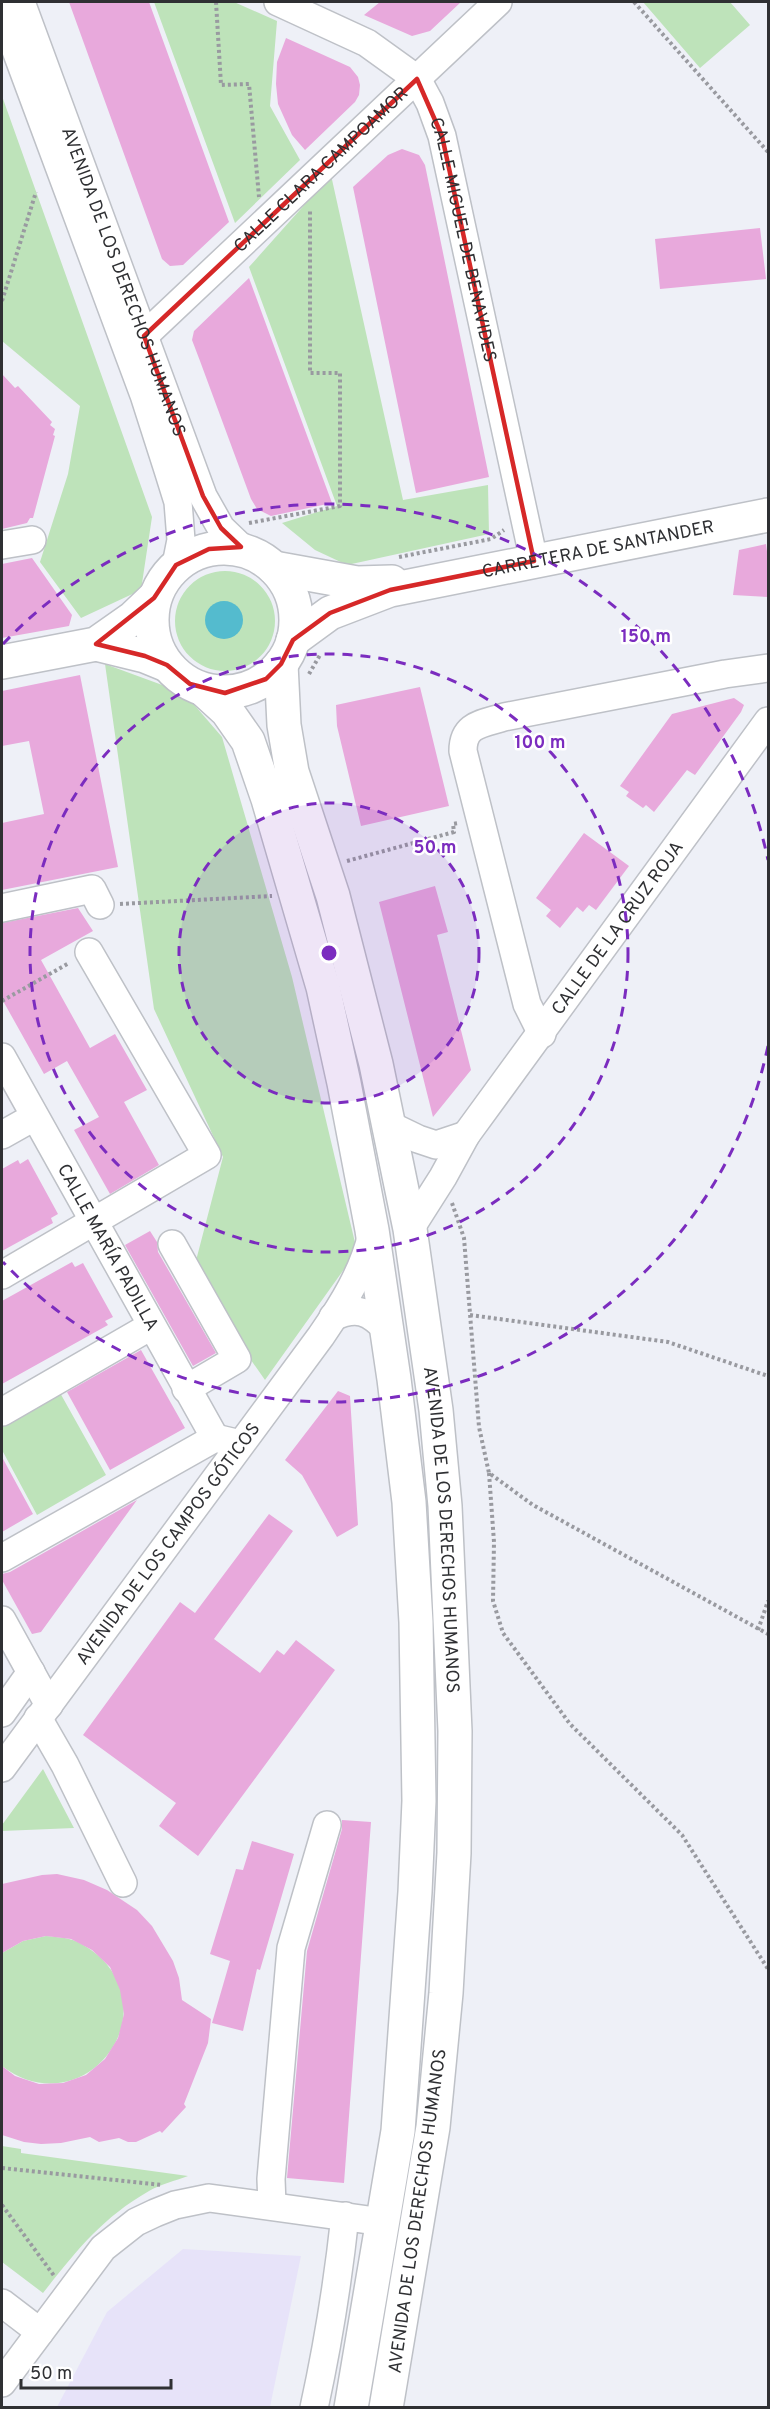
<svg xmlns="http://www.w3.org/2000/svg" width="770" height="2409" font-family="Overpass,sans-serif">
<style>
.commercial{fill:#e7e3f9}
.green{fill:#bee3ba}
.water{fill:#54bbce}
.building{fill:#e8a9dc}
.lines{fill:none;stroke-linecap:round;stroke-linejoin:round}
.minor-casing{stroke:#bec1c7;stroke-width:30}
.major-casing{stroke:#bec1c7;stroke-width:36}
.highway-casing{stroke:#bec1c7;stroke-width:36}
.path{stroke:#999aa0;stroke-width:4;stroke-dasharray:3 3;stroke-linecap:butt}
.minor{stroke:#fff;stroke-width:27}
.major{stroke:#fff;stroke-width:33}
.highway{stroke:#fff;stroke-width:33}
.marked{fill:none;stroke:#d62828;stroke-width:4.5;stroke-linejoin:round}
.ring{fill:none;stroke:#7b2cbf;stroke-width:3;stroke-dasharray:10 8}
.labels{text-anchor:middle;stroke-width:5;stroke-linejoin:round;paint-order:stroke}
.street-label{font-size:18px;fill:#2f3033;stroke:#fff}
.centre{fill:#7b2cbf;stroke:#fff;stroke-width:3}
.ring-label{font-size:18px;text-anchor:middle;font-weight:bold;fill:#7b2cbf;stroke:#fff;stroke-width:5;stroke-linejoin:round;paint-order:stroke}
</style>
<rect width="100%" height="100%" fill="#eef0f7"/>
<!-- commercial -->
<path class="commercial" d="M183,2249L301,2256L270,2407H57L107,2312Z"/>
<!-- green -->
<path class="green" d="M154,2H234L277,21L270,106L300,160L235,223Z
M643,2H730L750,25L700,68Z
M2,96L152,517L141,590L81,618L40,562L68,474L80,406L2,341Z
M331,175L403,500L488,485L489,534L347,565L315,550L282,523L337,506L249,267Z
M175 621a50 50 0 1 1 100 0a50 50 0 1 1-100 0Z
M105,664L184,693L222,737L292,977L357,1251L265,1380L192,1276L223,1157L154,1009Z
M59,1391L106,1475L37,1515L2,1450V1420Z
M43,1769L74,1828L2,1831V1825Z
M46,1936C54,1937 62,1937 69,1939C81,1942 92,1950 101,1958C166,2022 79,2125 2,2066V1953L23,1941Z
M2,2146L21,2149V2153L188,2176C175,2181 161,2184 149,2191C102,2218 77,2250 43,2293L2,2262Z"/>
<!-- water -->
<path class="water" d="M205 620a19 19 0 1 1 38 0a19 19 0 1 1-38 0Z"/>
<!-- building -->
<path class="building" d="M69,2H149L229,222L183,265L170,266L162,259Z
M380,2H461L430,31L412,36L364,15Z
M286,38L350,67L358,77L360,85L359,95L355,102L305,150L292,135L278,104L276,84L277,62Z
M402,149L419,155L425,165L489,477L416,493L353,187L388,155Z
M760,228L766,279L660,289L655,239Z
M249,278L285,376L332,503L271,516L257,509L251,499L200,361L192,340L194,331Z
M2,374L15,388L18,386L52,422L50,425L55,429L53,435L55,436L33,518H30L27,523L2,529Z
M766,544L768,559V597L733,595L739,550Z
M32,558L72,615L69,626L2,638V564Z
M80,675L118,867L2,890V823L44,814L29,741L2,746V691Z
M420,687L449,806L361,826L337,726L336,705Z
M734,698L744,705L741,712L695,775L687,770L654,812L646,805L643,808L626,796L629,792L620,786L672,714Z
M584,833L629,866L596,910L589,905L583,912L577,907L560,928L546,916L551,910L536,898Z
M435,886L448,932L437,935L471,1070L433,1117L379,902Z
M78,908L93,931L41,960L90,1048L115,1034L147,1090L124,1102L159,1165L110,1194L74,1130L99,1117L67,1061L44,1074L2,999V923Z
M28,1159L58,1214L51,1218L53,1223L2,1251V1169L18,1160L20,1164Z
M150,1231L157,1242L158,1252L216,1353L193,1366L125,1245Z
M72,1262L75,1267L83,1263L113,1317L105,1321L108,1325L2,1384V1301Z
M141,1350L185,1428L110,1470L67,1392Z
M338,1391L350,1396L358,1525L337,1537L302,1475L285,1460Z
M2,1457L33,1514L2,1532Z
M137,1500L41,1632L32,1634L2,1580V1574L10,1572Z
M269,1514L293,1531L214,1639L260,1673L277,1650L284,1655L296,1640L335,1670L198,1856L159,1826L176,1803L83,1735L180,1602L195,1613Z
M342,1820L371,1822L344,2183L287,2178L307,1951L342,1829Z
M252,1841L294,1854L260,1970L257,1969L243,2031L212,2023L230,1961L210,1954L236,1869L243,1870Z
M57,1874L84,1880L107,1890L137,1910L152,1926L173,1961L179,1978L182,2000L211,2019L208,2043L184,2104L186,2107L162,2133L160,2131L136,2142H128L119,2138L99,2142L90,2137L61,2143L41,2144L24,2142L2,2135V2066L15,2076L39,2084L63,2083L86,2075L105,2059L118,2038L124,2014L120,1990L110,1967L92,1950L71,1939L46,1936L23,1941L2,1953V1884L42,1875Z"/>
<g class="lines">
<defs>
<g id="minor">
<path id="s1" d="M21,2L203,496L221,528L245,551"/>
<path id="s2" d="M278,2L367,43L417,79L430,103L442,136L534,561"/>
<path d="M2,13L144,395L168,470L178,502L181,540L176,565"/>
<path id="s3" d="M144,336L498,2"/>
<path d="M2,545L32,540"/>
<path d="M2,908L92,889L100,905"/>
<path d="M542,1034L527,1004L463,751C463,724 482,724 504,717L725,674L768,668"/>
<path id="s4" d="M2,1057L215,1438"/>
<path d="M389,1125L418,1139L436,1145L466,1135"/>
<path d="M2,1135L34,1117"/>
<path id="s5" d="M410,1229L443,1177L466,1135L768,721"/>
<path d="M172,1244L237,1359L186,1389"/>
<path d="M2,1275L207,1155L89,952"/>
<path d="M333,1317C357,1306 369,1311 387,1330"/>
<path d="M2,1412L151,1326"/>
<path d="M2,1558L215,1438L232,1442"/>
<path d="M2,1620L49,1705"/>
<path d="M2,1713L31,1672"/>
<path d="M38,1718L65,1765L123,1883"/>
<path id="s6" d="M2,1768L321,1336C343,1304 363,1272 372,1234"/>
<path d="M272,2205L271,2179L291,1948L327,1825"/>
<path d="M2,2303L40,2332"/>
<path d="M2,2383L103,2248L136,2222L155,2213L175,2205L209,2198L383,2222"/>
<path d="M314,2408C328,2344 338,2281 345,2216"/>
</g>
<g id="major">
<path id="s7" d="M281,664L284,725L292,772L333,896L376,1064L410,1229L436,1410L445,1506L455,1731L454,1853L446,1993L433,2127L386,2408"/>
<path d="M204,690L227,711L248,741L268,799L323,987L344,1083L372,1230L394,1379L409,1502L416,1622L419,1801L415,1892L398,2131L351,2408"/>
</g>
<g id="highway">
<circle cx="224" cy="620" r="72"/>
<path d="M274,568L357,583L392,582"/>
<path id="s8" d="M293,640L330,613L390,590L768,515"/>
<path d="M96,644L145,656L167,665"/>
<path d="M2,662L96,644L133,618L154,598"/>
</g>
</defs>
<!-- minor casing -->
<use href="#minor" class="minor-casing"/>
<!-- major casing -->
<use href="#major" class="major-casing"/>
<!-- highway casing -->
<use href="#highway" class="highway-casing"/>
<!-- path -->
<path class="path" d="M216,2L221,85L249,84L259,197
M634,2L768,152
M2,301L36,192
M249,523L340,506V373H310V211
M399,557L491,539L504,530
M309,674L320,655
M347,861L454,832L453,824L459,823
M120,904L272,896
M2,1001L69,963
M452,1203L464,1238L479,1427L489,1473L533,1505L768,1634
M470,1315L668,1342L768,1376
M489,1473L494,1542L493,1601L503,1633L570,1724L682,1835L768,1969
M758,1630L768,1601
M2,2168L162,2185
M2,2205L55,2277"/>
<!-- minor -->
<use href="#minor" class="minor"/>
<!-- major -->
<use href="#major" class="major"/>
<!-- highway -->
<use href="#highway" class="highway"/>
</g>
<!-- marked area -->
<path class="marked" d="M417,79L442,136L534,561L390,590L330,613L293,640L281,664L266,679L225,693L190,684L167,665L145,656L96,644L154,598L176,565L209,549L241,547L221,528L203,496L144,336Z"/>
<!-- distance rings -->
<circle cx="329" cy="953" r="150" fill="#7b2cbf" fill-opacity=".12"/>
<g class="ring">
<circle cx="329" cy="953" r="150"/>
<circle cx="329" cy="953" r="299"/>
<path d="M768 1046A449 449 0 0 1 3 1262M3 644A449 449 0 0 1 768 860"/>
</g>
<g class="labels">
<!-- street labels -->
<g class="street-label">
<text dy="6" stroke="none"><textPath href="#s3" startOffset="243">CALLE CLARA CAMPOAMOR</textPath></text>
<text dy="6" stroke="none"><textPath href="#s2" startOffset="328">CALLE MIGUEL DE BENAVIDES</textPath></text>
<text dy="6" stroke="none"><textPath href="#s1" startOffset="298">AVENIDA DE LOS DERECHOS HUMANOS</textPath></text>
<text dy="6" stroke="none"><textPath href="#s8" startOffset="322">CARRETERA DE SANTANDER</textPath></text>
<text dy="6" stroke="none"><textPath href="#s5" startOffset="366">CALLE DE LA CRUZ ROJA</textPath></text>
<text dy="6" stroke="none"><textPath href="#s4" startOffset="218">CALLE MARÍA PADILLA</textPath></text>
<text dy="6" stroke="none"><textPath href="#s7" startOffset="884">AVENIDA DE LOS DERECHOS HUMANOS</textPath></text>
<text dy="6" stroke="none"><textPath href="#s6" startOffset="279">AVENIDA DE LOS CAMPOS GÓTICOS</textPath></text>
<text transform="translate(417 2211) rotate(-82)" y="6">AVENIDA DE LOS DERECHOS HUMANOS</text>
</g>
</g>
<circle cx="329" cy="953" r="9" class="centre"/>
<g class="ring-label">
<text x="646" y="642">150 m</text>
<text x="540" y="748">100 m</text>
<text x="435" y="853">50 m</text>
</g>
<!-- border -->
<rect width="770" height="2409" fill="none" stroke="#2f3033" stroke-width="6"/>
<!-- scale -->
<path d="M21 2379v9h150v-9" fill="none" stroke="#2f3033" stroke-width="3"/>
<text x="30" y="2379" font-size="18" fill="#2f3033" stroke="#ffffff" stroke-width="4.5" paint-order="stroke">50 m</text>
</svg>
